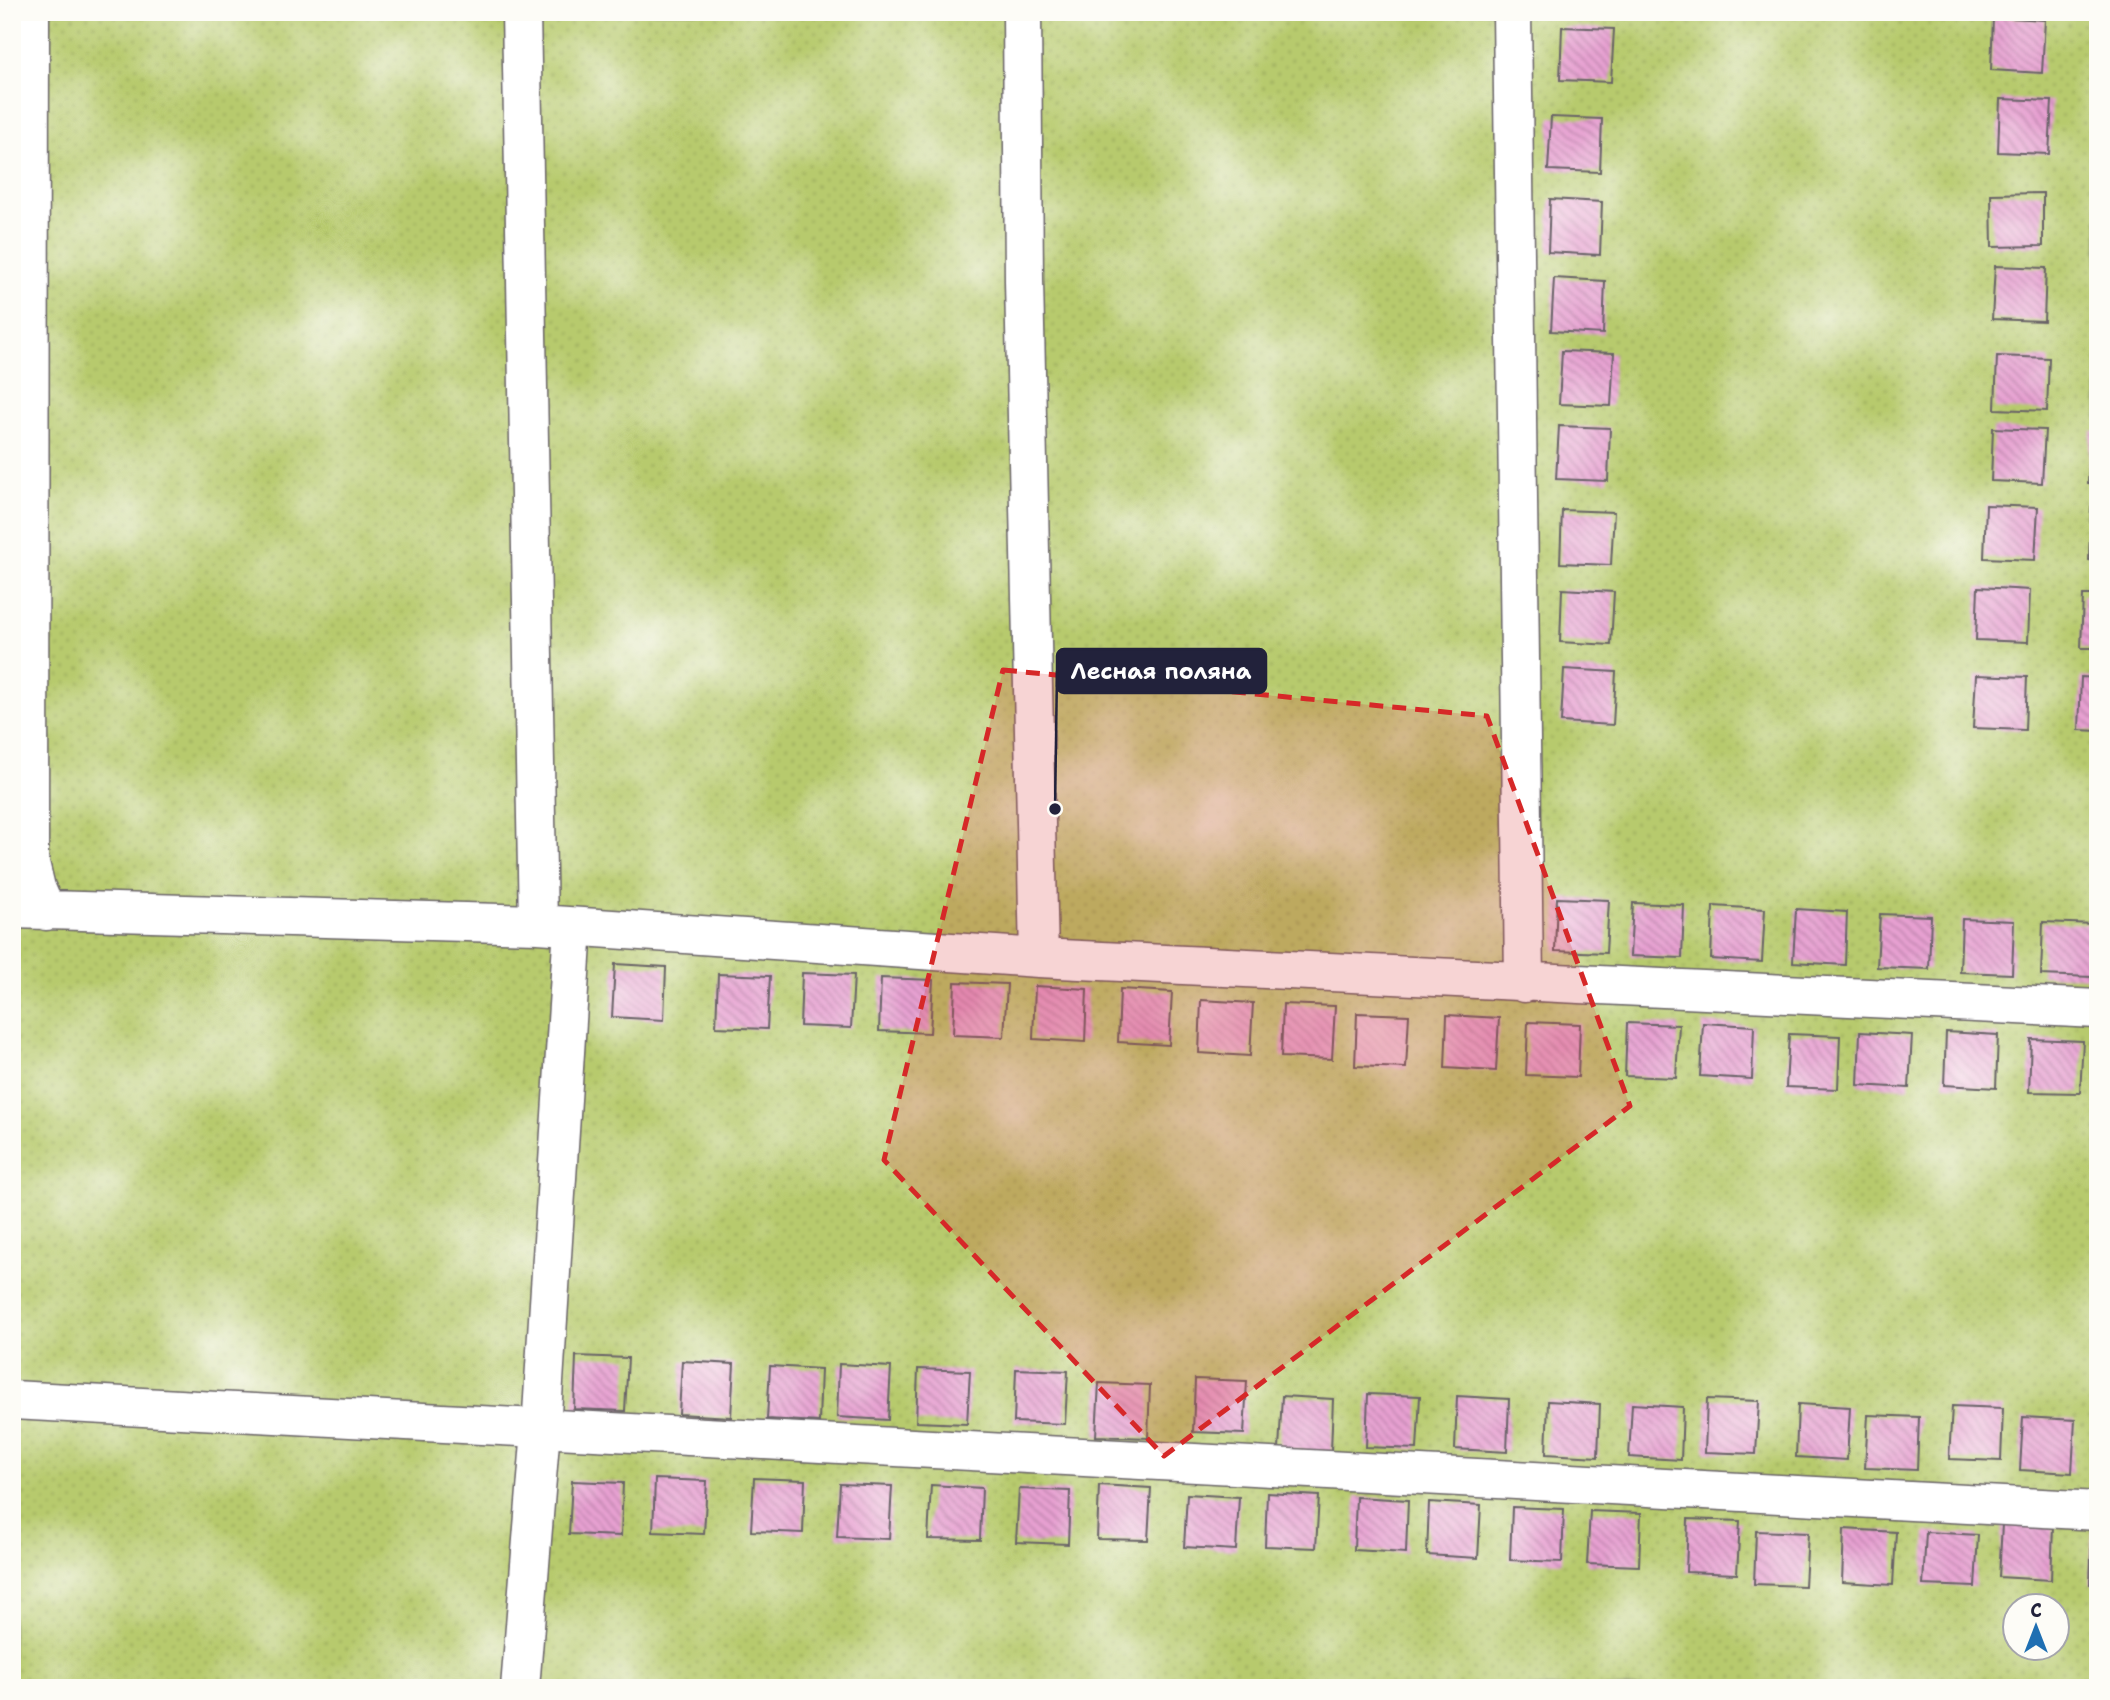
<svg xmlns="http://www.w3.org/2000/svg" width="2110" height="1700" font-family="'Shantell Sans',sans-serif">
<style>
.grass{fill:url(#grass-dots);stroke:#6c7654;stroke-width:2;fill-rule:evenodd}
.building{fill:url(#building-back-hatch)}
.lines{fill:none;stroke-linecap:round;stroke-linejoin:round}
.street-casing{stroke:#696367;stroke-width:41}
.secondary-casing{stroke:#696367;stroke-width:41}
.street{stroke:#fff;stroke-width:38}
.secondary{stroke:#fff;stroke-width:38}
.marked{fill:#d62828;fill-opacity:0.2;stroke:#d62828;stroke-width:5;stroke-dasharray:14 9;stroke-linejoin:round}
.leader{fill:none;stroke:#22223b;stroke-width:2.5}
.callout-dot{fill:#22223b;stroke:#fdfcf7;stroke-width:2.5}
.callout{fill:#22223b;stroke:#22223b;stroke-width:2.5}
.callout-label{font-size:23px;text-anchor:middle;font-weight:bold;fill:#fff}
</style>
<defs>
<pattern id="grass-dots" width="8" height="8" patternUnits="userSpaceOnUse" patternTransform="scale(1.75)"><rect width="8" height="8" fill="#b7ca6d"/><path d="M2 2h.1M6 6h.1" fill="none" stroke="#9dad5f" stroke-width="1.8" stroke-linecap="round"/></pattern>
<pattern id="building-back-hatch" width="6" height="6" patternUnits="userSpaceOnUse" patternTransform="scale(1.75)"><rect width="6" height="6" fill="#e7a0d1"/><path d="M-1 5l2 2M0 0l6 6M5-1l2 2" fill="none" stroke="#bb82ab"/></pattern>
</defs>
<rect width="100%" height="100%" fill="#fdfcf7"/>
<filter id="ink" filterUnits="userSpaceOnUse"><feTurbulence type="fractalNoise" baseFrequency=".0143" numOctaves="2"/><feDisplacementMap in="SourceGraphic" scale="14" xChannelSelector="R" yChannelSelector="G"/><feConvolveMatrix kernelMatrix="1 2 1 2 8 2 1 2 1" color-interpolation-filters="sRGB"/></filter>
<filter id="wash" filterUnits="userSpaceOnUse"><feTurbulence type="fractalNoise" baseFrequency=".00686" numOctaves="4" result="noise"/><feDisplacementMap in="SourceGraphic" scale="28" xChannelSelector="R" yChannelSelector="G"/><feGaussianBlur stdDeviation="1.57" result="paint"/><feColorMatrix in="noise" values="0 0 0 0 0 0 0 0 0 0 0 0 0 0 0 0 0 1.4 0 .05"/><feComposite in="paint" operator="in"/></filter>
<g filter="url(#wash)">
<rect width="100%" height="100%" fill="#edddb9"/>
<!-- grass -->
<path class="grass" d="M12,12H2098V1688H12ZM2016,1606H2058V1648H2016Z"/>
<g id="blocks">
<!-- building -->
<path class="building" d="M1993,17L2045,20L2042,73L1991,70Z
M1562,27L1614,29L1611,82L1560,80Z
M2000,99L2052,101L2049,154L1998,152Z
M2095,101H2098V154H2092Z
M1551,117L1602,119L1600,172L1548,170Z
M2043,193V246L1992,247L1991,194Z
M1550,199L1602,202L1600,255L1548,252Z
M1995,266L2046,268L2044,321L1992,319Z
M1554,278L1605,281L1603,334L1551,331Z
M1562,351L1614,353L1611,406L1559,404Z
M1997,356L2049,358L2047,411L1995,409Z
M1559,426L1610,428L1608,481L1556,479Z
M1993,428L2045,430L2042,483L1991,481Z
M2091,431H2098V484H2088Z
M1986,505L2038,507L2035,560L1984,558Z
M2091,507L2098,508V561L2089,560Z
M1562,510L1614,512L1611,565L1560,563Z
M1978,587L2030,590L2028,642L1976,640Z
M1562,589L1614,592L1611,645L1560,642Z
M2083,595H2098V648H2081Z
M1564,669L1616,672L1613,725L1561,722Z
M1976,675L2027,677L2025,730L1973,728Z
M2081,677L2098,678V731L2079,730Z
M1557,898L1609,900L1606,953L1555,951Z
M1633,903L1684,905L1682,958L1630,956Z
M1713,906L1765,909L1762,962L1711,959Z
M1796,909L1847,912L1845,965L1793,962Z
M1880,914L1931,916L1929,969L1877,967Z
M1962,919L2014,921L2012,974L1960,972Z
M2043,922L2095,924L2092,977L2041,975Z
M615,964L666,967L664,1020L612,1017Z
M802,973L854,975L851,1028L800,1026Z
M718,974L770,976L767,1029L716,1027Z
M881,978L933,980L930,1033L879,1031Z
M955,982L1007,984L1004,1037L953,1035Z
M1035,986L1087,989L1085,1042L1033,1039Z
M1120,989L1172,992L1169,1045L1118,1042Z
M1201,1000L1253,1003L1250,1056L1199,1053Z
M1283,1004L1335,1006L1332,1059L1281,1057Z
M1357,1013L1409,1015L1406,1068L1355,1066Z
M1447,1015L1499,1018L1496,1071L1445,1068Z
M1528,1022L1580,1024L1578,1077L1526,1075Z
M1627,1023L1679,1025L1676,1078L1625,1076Z
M1703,1023L1754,1026L1752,1079L1700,1076Z
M1860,1032L1912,1035L1909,1088L1858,1085Z
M1946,1032L1998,1035L1996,1088L1944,1085Z
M1789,1034L1840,1036L1838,1089L1786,1087Z
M2031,1039L2083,1041L2080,1093L2029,1092Z
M576,1356L628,1358L625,1411L574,1409Z
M682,1361L734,1364L731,1417L679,1414Z
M839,1364L891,1367L888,1420L837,1417Z
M770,1366L821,1369L819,1422L767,1419Z
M918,1369L970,1371L967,1424L916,1422Z
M1016,1369L1068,1371L1065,1424L1014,1422Z
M1195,1379L1247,1381L1244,1434L1193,1432Z
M1099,1383L1150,1385L1148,1438L1096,1436Z
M1368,1394L1420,1396L1417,1449L1366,1447Z
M1282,1396L1333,1399L1331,1452L1279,1449Z
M1457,1396L1509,1399L1507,1452L1455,1449Z
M1707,1399L1759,1401L1756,1454L1705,1452Z
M1548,1401L1600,1404L1598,1457L1546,1454Z
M1632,1404L1683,1407L1681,1460L1629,1457Z
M1798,1404L1850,1407L1847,1460L1796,1457Z
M1952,1406L2003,1408L2001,1461L1949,1459Z
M1868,1415L1919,1417L1917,1470L1865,1468Z
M2023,1417L2075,1420L2072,1473L2020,1470Z
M754,1478L805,1480L803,1533L751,1531Z
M655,1479L707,1481L704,1534L653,1532Z
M572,1481L623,1483L621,1536L569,1534Z
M840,1484L892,1486L889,1539L837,1537Z
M931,1485L982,1488L980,1540L928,1539Z
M1099,1485L1151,1488L1148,1540L1097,1539Z
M1019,1489L1070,1491L1068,1544L1016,1542Z
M1267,1493L1319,1496L1316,1548L1265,1546Z
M1187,1494L1239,1497L1236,1550L1184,1547Z
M1356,1497L1408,1500L1406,1553L1354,1550Z
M1429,1502L1481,1505L1478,1558L1427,1555Z
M1512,1507L1564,1509L1562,1562L1510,1560Z
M1590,1511L1641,1513L1639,1566L1587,1564Z
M1688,1519L1740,1521L1737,1574L1686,1572Z
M2002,1524L2053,1527L2051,1580L1999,1577Z
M1844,1529L1896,1532L1893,1585L1842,1582Z
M1756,1531L1808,1533L1805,1586L1754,1584Z
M2092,1531H2098V1584H2090Z
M1926,1532L1978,1535L1975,1587L1923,1585Z"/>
</g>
</g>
<g filter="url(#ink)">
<use href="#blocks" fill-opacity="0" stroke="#696367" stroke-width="2"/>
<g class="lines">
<defs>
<path id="street" d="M30,12L29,859L36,888L46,911
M521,12L538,924
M1022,12L1024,281L1039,958
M1512,12L1524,983
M12,909L538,924L1039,958L2098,1009
M12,1400L2098,1511"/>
<path id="secondary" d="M520,1688L541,1429L573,927"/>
</defs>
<!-- street casing -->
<use href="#street" class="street-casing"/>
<!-- secondary casing -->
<use href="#secondary" class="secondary-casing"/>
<!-- street -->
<use href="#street" class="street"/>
<!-- secondary -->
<use href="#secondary" class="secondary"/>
</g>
</g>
<!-- marked area -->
<path class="marked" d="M1003,670L1487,716L1630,1106L1164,1456L884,1160Z"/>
<!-- callouts -->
<path class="leader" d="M1055 809L1057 671"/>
<circle class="callout-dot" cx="1055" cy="809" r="7"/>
<rect class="callout" x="1057" y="649" width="209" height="44" rx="7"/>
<g class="callout-label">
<text x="1161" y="679">Лесная поляна</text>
</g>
<!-- margin -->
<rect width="2110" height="1700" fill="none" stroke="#fdfcf7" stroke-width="42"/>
<!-- north arrow -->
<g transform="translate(2036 1627)"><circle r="33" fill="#fdfcf7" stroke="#a5a5ac" stroke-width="2"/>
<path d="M0-5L12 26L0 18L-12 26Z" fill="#1f6fb2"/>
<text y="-10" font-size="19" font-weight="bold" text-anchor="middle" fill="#22223b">С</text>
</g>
</svg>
